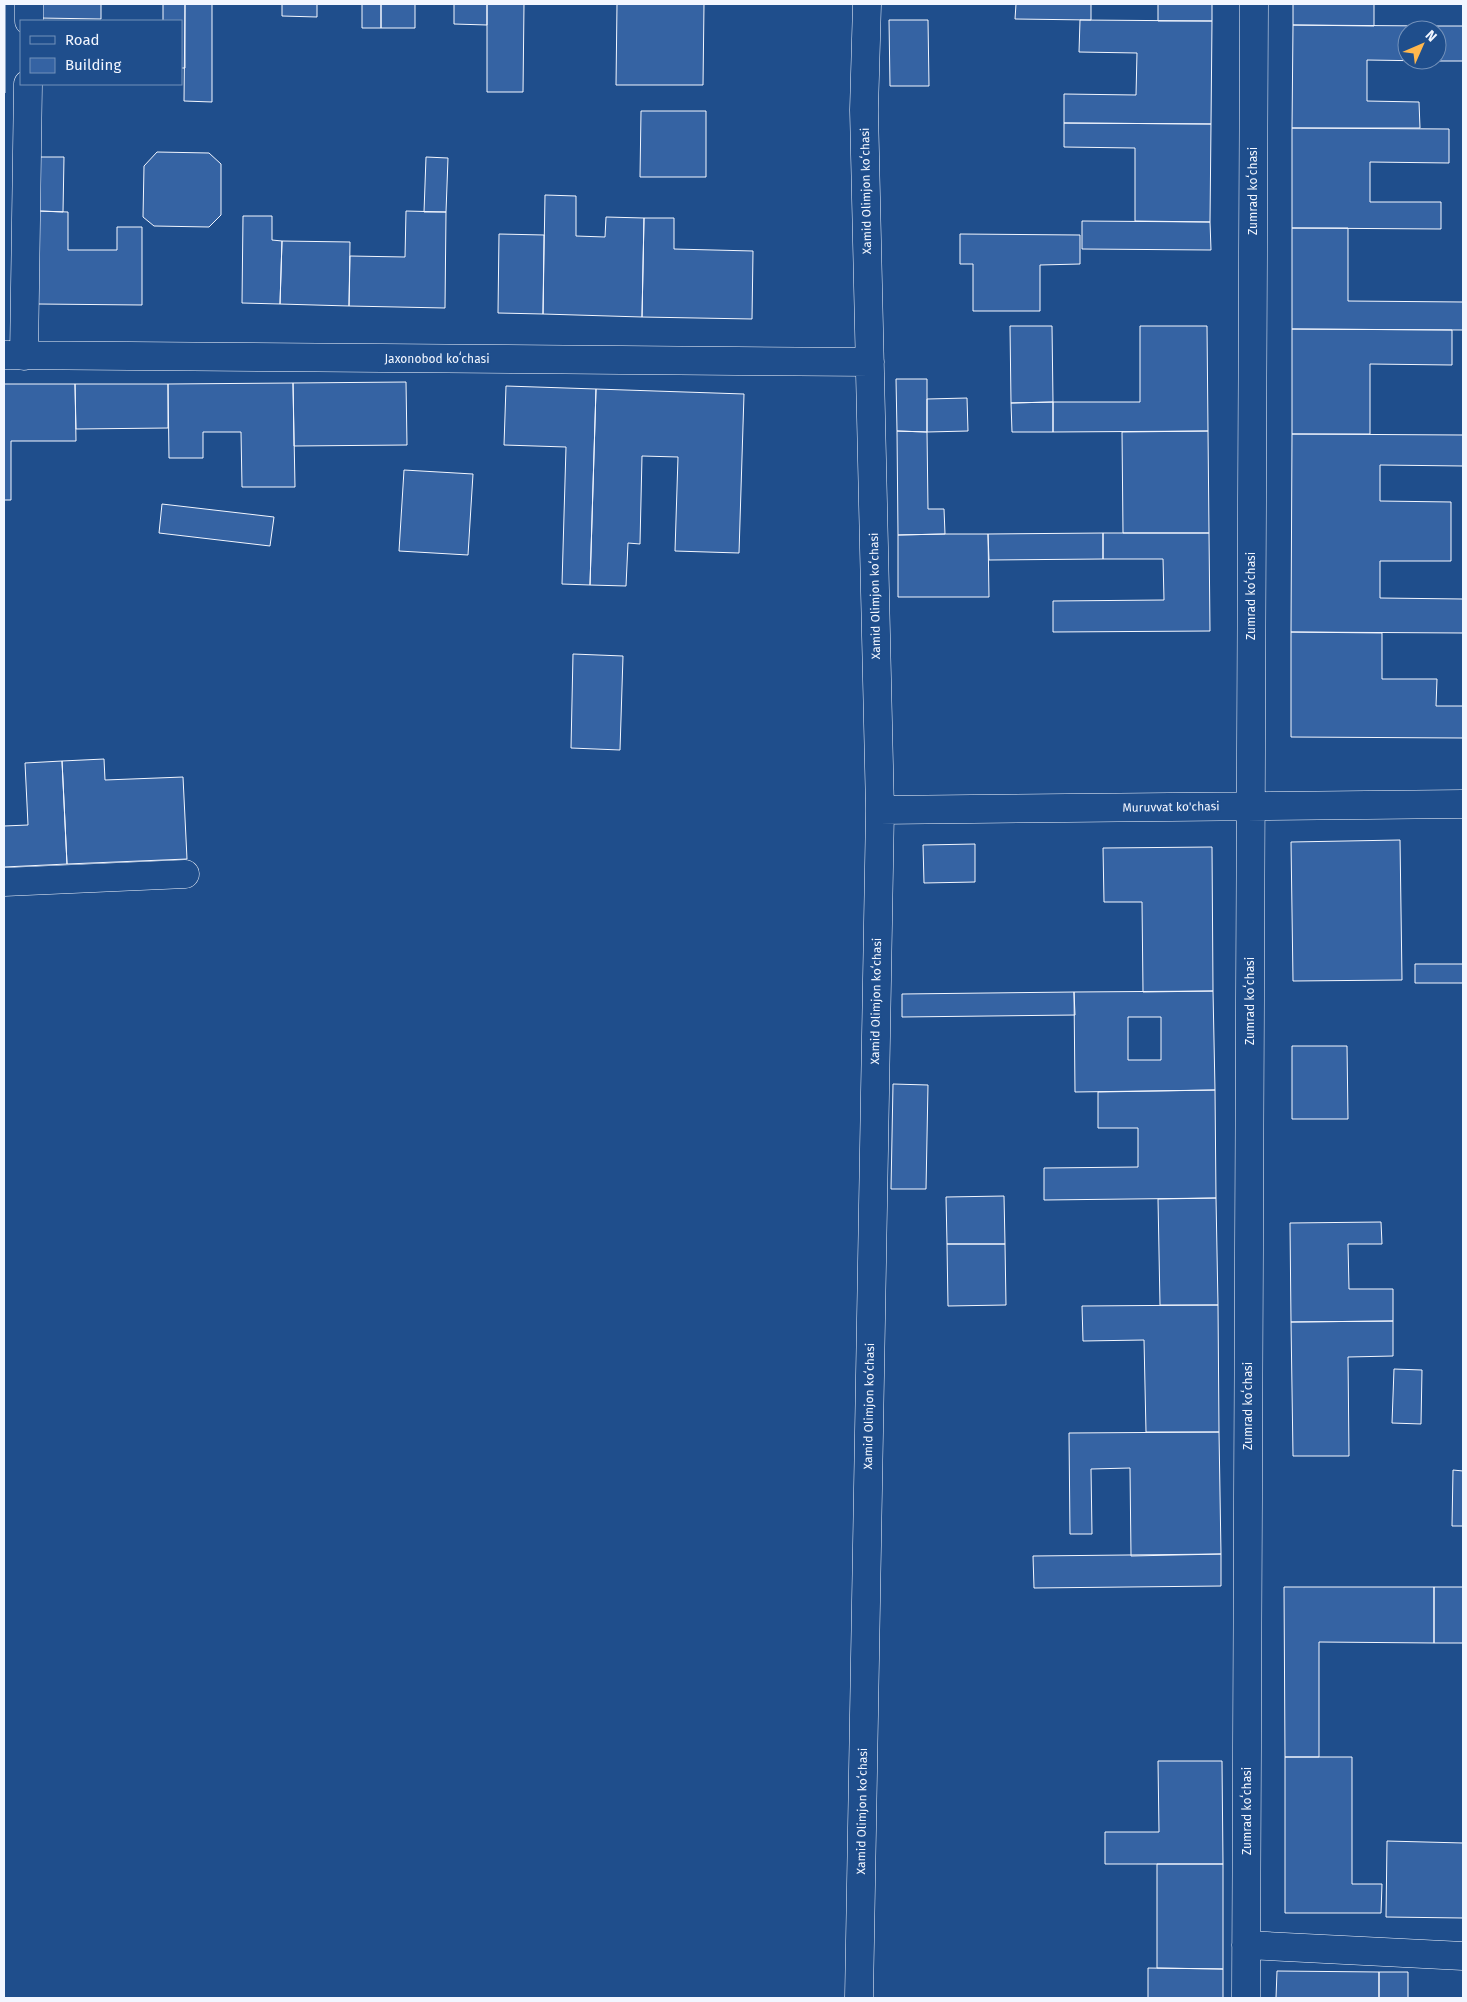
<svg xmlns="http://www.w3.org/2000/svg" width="1467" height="2002" font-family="'Fira Sans',sans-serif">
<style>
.building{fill:#3563a3;stroke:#f2f6ff;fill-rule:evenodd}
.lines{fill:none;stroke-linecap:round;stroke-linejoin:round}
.minor-casing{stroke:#f2f6ff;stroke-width:29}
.minor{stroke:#1f4e8c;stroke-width:28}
.labels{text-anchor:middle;stroke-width:4;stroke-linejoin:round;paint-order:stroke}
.street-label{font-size:12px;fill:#f2f6ff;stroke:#1f4e8c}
</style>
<rect width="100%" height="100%" fill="#1f4e8c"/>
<!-- building -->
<path class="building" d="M4,4H5V93H4Z
M39,4H101V19L39,18Z
M163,4H185V68H181V21H163Z
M185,4H212V102L184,101Z
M282,4H317V17L282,16Z
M362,4H381V28H362Z
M381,4H415V28H381Z
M454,4H487V25L454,24Z
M487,4H524L523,92H487Z
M617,4H704L703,85H616Z
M1016,4H1091V20L1015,19Z
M1158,4H1212V21H1158Z
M1293,4H1374V26L1293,25Z
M889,20H928L929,86H890Z
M1080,20L1212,21L1211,124L1064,123V94L1136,95L1137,53L1079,52Z
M1293,25L1431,26V30H1407V60L1431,61L1367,60V101L1419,102L1420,128H1292Z
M1431,26H1463V61H1431L1437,60V30H1431Z
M641,111H706V177H640Z
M1064,123L1211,124L1210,222L1135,221V148L1064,147Z
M1292,128L1449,129V163L1370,162V202H1441V229L1292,228Z
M157,152L209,153L221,164V215L209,227L154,226L143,217L144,166Z
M39,157H64L63,212L39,211Z
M426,157L448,158L446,212H424Z
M545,195L576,196V236L605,237L606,217L644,218L642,317L543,314Z
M39,211L68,212V250H117V227H142V305L38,304Z
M406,211L446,212L445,308L349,306L350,256L405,257Z
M243,216H272V240L282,241L280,304L242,303Z
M644,218H674V249L753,251L752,319L642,317Z
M1082,221L1210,222L1211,250L1082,249Z
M1292,228H1348V301L1463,302V330L1292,329Z
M499,234L544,235L543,314L498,313Z
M960,234L1080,235V264L1040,265V311H973V264H960Z
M282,241L350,242L349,306L280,304Z
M1010,326H1052L1053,402L1011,403Z
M1140,326H1207L1208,431L1053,432V402H1140Z
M1292,329L1452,330V365L1370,364V434H1292Z
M896,379H927V432L897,431Z
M406,382L407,445L294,446L293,383Z
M293,383L295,487H242L241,432H203V458H169L168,384Z
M4,384H75L76,441H11V500H4Z
M75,384H168V428L76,429Z
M506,386L596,389L590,585L562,584L566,447L504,445Z
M596,389L744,394L739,553L675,551L678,457L642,456L640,544L628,543L626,586L590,585Z
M967,398L968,431L927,432V399Z
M1053,402V432H1012L1011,403Z
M897,431L927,432L928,509H944L945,534L898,535Z
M1208,431L1209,533H1123L1122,432Z
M1292,434L1463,435V466L1380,465V501L1451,502V561H1380V598L1463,599V633L1291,632Z
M404,470L473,474L468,555L399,551Z
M162,504L274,517L270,546L159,533Z
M1103,533V559L989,560L988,534Z
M1103,533H1209L1210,631L1053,632V601L1164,600L1163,559H1103Z
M945,534H988L989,597H898V535Z
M1291,632L1382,633V679H1437L1436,706H1463V738L1291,737Z
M573,654L623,656L620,750L571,748Z
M104,759L105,780L183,777L187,859L67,864L62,761Z
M62,761L67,864L4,867V826L28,825L25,763Z
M1400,840L1402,980L1293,981L1291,842Z
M975,844V882L924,883L923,845Z
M1212,847L1213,991L1143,992L1142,902H1104L1103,848Z
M1415,964H1463V983H1415Z
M1213,991L1215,1090L1075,1092L1074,992ZM1128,1017H1161V1060H1128Z
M1074,992L1075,1015L902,1017V994Z
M1292,1046H1347L1348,1119H1292Z
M893,1084L928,1085L926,1189H891Z
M1215,1090L1216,1198L1044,1200V1168L1138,1167V1128H1098V1092Z
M1004,1196L1005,1244H947L946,1197Z
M1216,1198L1218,1305H1160L1158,1199Z
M1381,1222L1382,1244H1348L1349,1289H1393V1321L1291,1322L1290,1223Z
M947,1244H1005L1006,1305L948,1306Z
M1218,1305L1219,1432H1146L1144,1340L1083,1341L1082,1306Z
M1393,1321V1356L1348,1357L1349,1456H1293L1291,1322Z
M1394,1369L1422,1370L1421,1424L1392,1423Z
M1219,1432L1221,1554L1131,1556L1130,1468L1091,1469L1092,1534H1070L1069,1433Z
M1453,1470L1463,1471V1526H1452Z
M1221,1554V1586L1034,1588L1033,1556Z
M1284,1587H1434V1643L1319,1642V1757H1285Z
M1434,1587H1463V1643H1434Z
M1285,1757H1352V1884H1382L1381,1913H1285Z
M1158,1761H1222L1223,1864H1105V1832H1159Z
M1387,1841L1463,1843V1918L1386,1917Z
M1157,1864H1223V1969L1157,1968Z
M1148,1968L1223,1969V1998H1148Z
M1277,1971L1379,1972V1998H1276Z
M1379,1972H1408V1998H1379Z"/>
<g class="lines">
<defs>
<path id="minor" d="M29,21V4
M4,355L870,362
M24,356L28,84
M880,810L1463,804
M4,882L185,874
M1246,1945L1463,1956
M859,1998L880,810L864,110L867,4
M1246,1998L1254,4"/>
</defs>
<!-- minor casing -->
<use href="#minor" class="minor-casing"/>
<!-- minor -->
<use href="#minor" class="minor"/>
</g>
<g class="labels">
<!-- street labels -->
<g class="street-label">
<text transform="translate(866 191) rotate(-91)" y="4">Xamid Olimjon koʻchasi</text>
<text transform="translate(1253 191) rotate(-90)" y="4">Zumrad koʻchasi</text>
<text x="437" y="363">Jaxonobod koʻchasi</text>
<text transform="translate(875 596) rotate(-91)" y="4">Xamid Olimjon koʻchasi</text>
<text transform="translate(1251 596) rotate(-90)" y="4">Zumrad koʻchasi</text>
<text transform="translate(1171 807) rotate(-1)" y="4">Muruvvat ko'chasi</text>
<text transform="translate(876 1001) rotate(-89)" y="4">Xamid Olimjon koʻchasi</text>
<text transform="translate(1250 1001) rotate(-90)" y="4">Zumrad koʻchasi</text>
<text transform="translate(869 1406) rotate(-89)" y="4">Xamid Olimjon koʻchasi</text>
<text transform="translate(1248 1406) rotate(-90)" y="4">Zumrad koʻchasi</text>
<text transform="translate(862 1811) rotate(-89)" y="4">Xamid Olimjon koʻchasi</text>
<text transform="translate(1247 1811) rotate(-90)" y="4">Zumrad koʻchasi</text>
</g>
</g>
<!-- border -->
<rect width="1467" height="2002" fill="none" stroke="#f2f6ff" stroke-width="10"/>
<!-- legend -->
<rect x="20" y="20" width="162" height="65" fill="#1f4e8c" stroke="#7391ba"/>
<rect x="30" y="36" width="25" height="8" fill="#1f4e8c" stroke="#7391ba"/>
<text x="65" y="45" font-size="15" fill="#f2f6ff">Road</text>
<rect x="30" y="58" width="25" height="15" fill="#3563a3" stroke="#7391ba"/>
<text x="65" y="70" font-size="15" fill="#f2f6ff">Building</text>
<!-- north arrow -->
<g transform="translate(1422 45) rotate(45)"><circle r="24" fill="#1f4e8c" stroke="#7391ba"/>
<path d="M0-4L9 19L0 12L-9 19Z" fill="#ffb74d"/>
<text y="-8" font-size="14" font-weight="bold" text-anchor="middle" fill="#f2f6ff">N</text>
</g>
</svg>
